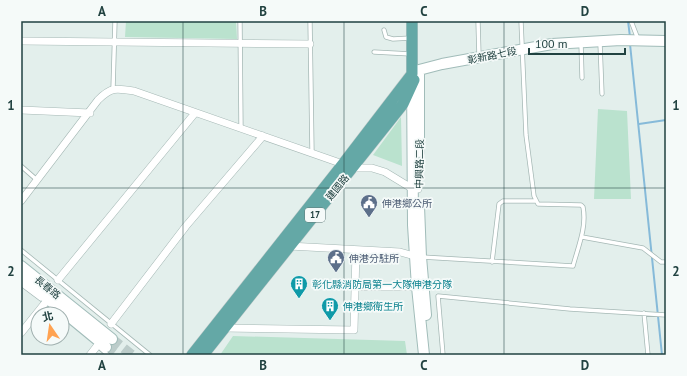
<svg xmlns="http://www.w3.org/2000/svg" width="687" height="376" font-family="'PT Sans','Noto Sans TC',sans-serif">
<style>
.green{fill:#bae2ce}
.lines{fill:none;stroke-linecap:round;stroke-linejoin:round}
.stream{stroke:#86bad9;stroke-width:2}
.secondary-tunnel{stroke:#bcccca;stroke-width:10;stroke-dasharray:10 5;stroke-linecap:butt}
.lane-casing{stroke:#a5b8b5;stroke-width:5}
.street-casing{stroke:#a5b8b5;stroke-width:8}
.secondary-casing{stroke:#a1bcb9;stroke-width:12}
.primary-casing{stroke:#c1caca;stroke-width:12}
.lane{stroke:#fff;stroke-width:3.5}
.street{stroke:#fff;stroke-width:7}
.secondary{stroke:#fff;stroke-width:10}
.primary{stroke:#64a8a6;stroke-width:11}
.grid{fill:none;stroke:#214241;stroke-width:1;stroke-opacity:0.55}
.labels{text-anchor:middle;stroke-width:3.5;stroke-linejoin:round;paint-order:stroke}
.shield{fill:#f5faf9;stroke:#617978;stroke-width:1}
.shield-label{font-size:9px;font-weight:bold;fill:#214241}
.street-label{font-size:10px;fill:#214241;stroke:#f5faf9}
.service-label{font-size:10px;fill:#4e5e75;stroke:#f5faf9;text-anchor:start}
.culture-label{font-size:10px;fill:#0d838f;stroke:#f5faf9;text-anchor:start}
.neatline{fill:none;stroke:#214241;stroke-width:1.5}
.grid-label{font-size:13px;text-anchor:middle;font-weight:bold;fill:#214241}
</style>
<rect width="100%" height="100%" fill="#e3efec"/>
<!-- green -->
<path class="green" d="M126,21H236L237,39L125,37Z
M598,109L627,111L631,199H594Z
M401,117L402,166L373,155Z
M233,336L405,341L407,355H220Z"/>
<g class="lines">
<!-- stream -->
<path class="stream" d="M628,21L630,37
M630,44L662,355
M639,124L666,120"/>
<!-- secondary-tunnel -->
<path class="secondary-tunnel" d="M112,339L132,355
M106,347L116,355"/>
<defs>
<path id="lane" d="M240,21L241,128
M310,21L312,152
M478,21L479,56
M631,21L638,39
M384,30L386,37L393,39L411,38
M581,43L582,78
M600,43L602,94
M374,52L411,54
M113,89L115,21
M21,166L37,180
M582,237L643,248L661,262H666
M21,250L150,355
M422,257L573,266C578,247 587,227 583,207L581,205L538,204L534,196L526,135L521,21
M492,262L499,204L503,201H536
M21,284L41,299
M644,313L648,355
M100,348L108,355
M443,355L438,296L570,309L666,315"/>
<path id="street" d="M21,41L310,44
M21,110L90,113
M21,201L98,100C111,87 116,88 134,91L343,164L352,168H372L385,172L413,189H418
M289,246L400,252L418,257
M58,280L195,113
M355,287H422
M111,324L186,226L263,136
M224,328L354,330L356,250
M21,333L45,303
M90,355L97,346"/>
<path id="secondary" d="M419,152V70
M419,206L421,257L426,315
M21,266L112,339
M21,277L106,347
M424,355L417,287L413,225L412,74L419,70L442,64L552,44L621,40L666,41"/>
<path id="primary" d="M192,355L343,164L412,74V21
M203,355L403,104L414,80"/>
</defs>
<!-- lane casing -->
<use href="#lane" class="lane-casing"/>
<!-- street casing -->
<use href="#street" class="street-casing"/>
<!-- secondary casing -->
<use href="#secondary" class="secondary-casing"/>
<!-- primary casing -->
<use href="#primary" class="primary-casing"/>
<!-- lane -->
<use href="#lane" class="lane"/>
<!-- street -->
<use href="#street" class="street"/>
<!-- secondary -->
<use href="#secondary" class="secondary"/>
<!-- primary -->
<use href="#primary" class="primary"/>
</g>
<!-- grid -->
<path class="grid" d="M183,21V355M344,21V355M504,21V355M21,188H666"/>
<!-- icons -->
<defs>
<symbol id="civic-pin" viewBox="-11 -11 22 30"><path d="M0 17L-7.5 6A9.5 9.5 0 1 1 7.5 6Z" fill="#5c6f8a" stroke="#f5faf9"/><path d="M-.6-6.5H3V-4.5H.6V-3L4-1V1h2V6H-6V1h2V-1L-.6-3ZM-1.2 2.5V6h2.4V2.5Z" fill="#fff"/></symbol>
<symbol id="building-pin" viewBox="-11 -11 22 30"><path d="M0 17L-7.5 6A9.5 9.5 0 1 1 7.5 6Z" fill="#0f9aa8" stroke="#f5faf9"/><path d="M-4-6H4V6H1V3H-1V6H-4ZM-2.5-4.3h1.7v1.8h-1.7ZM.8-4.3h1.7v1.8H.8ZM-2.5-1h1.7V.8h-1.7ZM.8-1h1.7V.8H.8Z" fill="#fff"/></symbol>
</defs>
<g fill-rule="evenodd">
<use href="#civic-pin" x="359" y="193" width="20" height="27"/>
<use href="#civic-pin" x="326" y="248" width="20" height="27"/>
<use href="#building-pin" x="289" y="274" width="20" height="27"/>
<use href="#building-pin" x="320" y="296" width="20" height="27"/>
</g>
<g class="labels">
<!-- shield labels -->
<rect class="shield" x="305" y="208" width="20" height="14" rx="3"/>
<g class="shield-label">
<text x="315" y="218">17</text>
</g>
<!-- street labels -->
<g class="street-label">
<text transform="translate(492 55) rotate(-11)" y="4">彰新路七段</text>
<text transform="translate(419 164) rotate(-89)" y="4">中興路二段</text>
<text transform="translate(337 187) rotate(-51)" y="4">建國路</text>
<text transform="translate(48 287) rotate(39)" y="4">長春路</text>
</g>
<!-- service labels -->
<g class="service-label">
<text x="382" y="207">伸港鄉公所</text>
<text x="349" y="262">伸港分駐所</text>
</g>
<!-- culture labels -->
<g class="culture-label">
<text x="312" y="288">彰化縣消防局第一大隊伸港分隊</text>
<text x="343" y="310">伸港鄉衛生所</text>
</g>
</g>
<!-- border -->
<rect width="687" height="376" fill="none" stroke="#f5faf9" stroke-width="44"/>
<!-- north arrow -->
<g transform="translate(50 326) rotate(347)"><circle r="19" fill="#f5faf9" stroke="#a0b0af"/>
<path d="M0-3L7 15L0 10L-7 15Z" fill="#ffa251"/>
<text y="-6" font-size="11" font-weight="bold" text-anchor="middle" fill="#214241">北</text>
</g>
<!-- scale -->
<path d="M529 48v6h96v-6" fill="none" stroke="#214241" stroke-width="2"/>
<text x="535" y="48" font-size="12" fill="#214241" stroke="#f5faf9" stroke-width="3" paint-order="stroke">100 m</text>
<rect x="22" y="22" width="643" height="332" class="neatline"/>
<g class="grid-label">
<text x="102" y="16">A</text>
<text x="263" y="16">B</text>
<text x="424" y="16">C</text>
<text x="585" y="16">D</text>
<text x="11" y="110">1</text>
<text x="676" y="110">1</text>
<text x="11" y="276">2</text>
<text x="676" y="276">2</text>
<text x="102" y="370">A</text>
<text x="263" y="370">B</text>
<text x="424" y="370">C</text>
<text x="585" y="370">D</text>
</g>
</svg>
